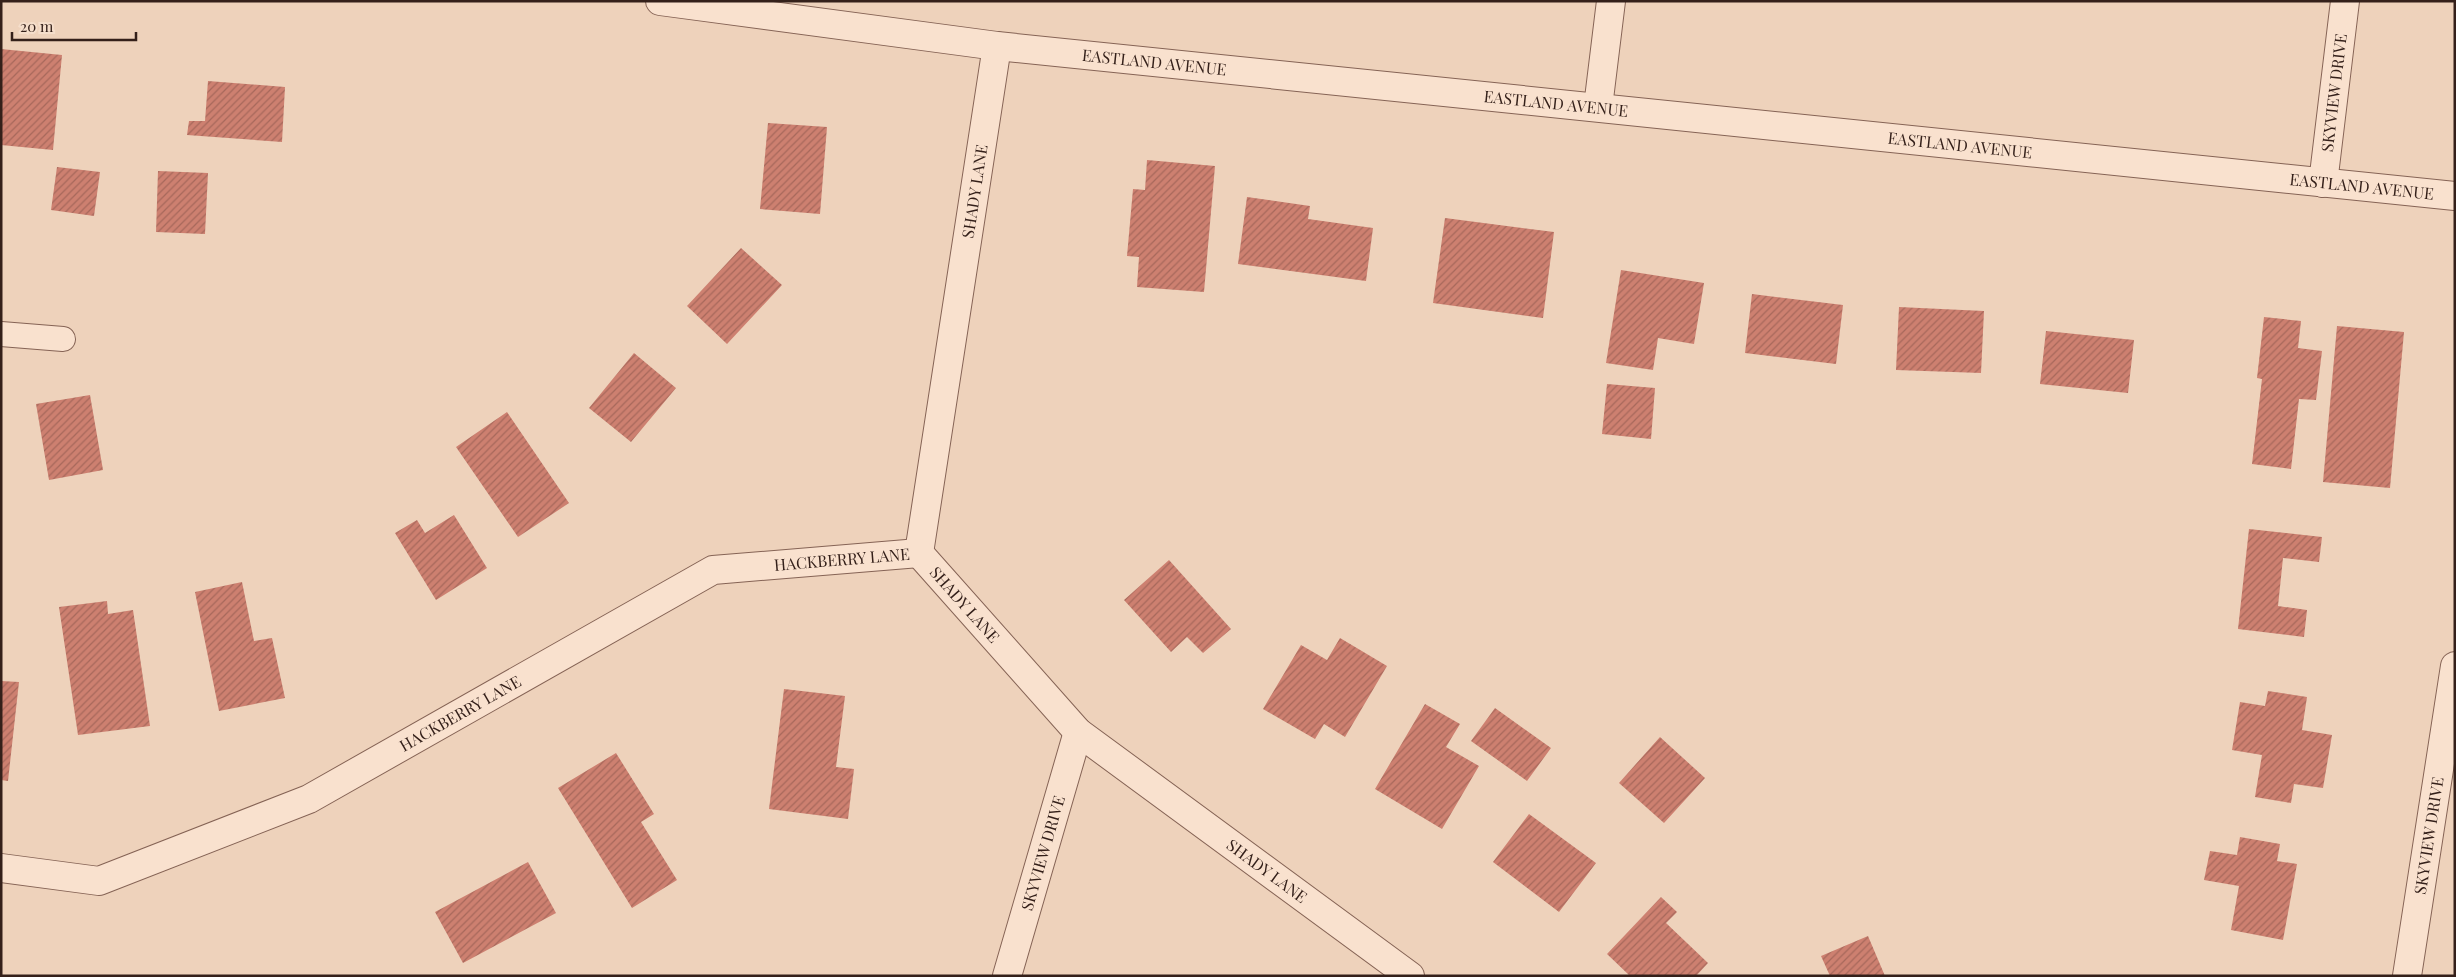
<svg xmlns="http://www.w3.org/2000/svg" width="2456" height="977" font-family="'Playfair Display',serif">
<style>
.building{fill:url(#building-hatch)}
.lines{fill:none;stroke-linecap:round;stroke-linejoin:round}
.service-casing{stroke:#856355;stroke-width:26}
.minor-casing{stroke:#856355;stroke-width:30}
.tertiary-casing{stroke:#856355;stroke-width:30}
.service{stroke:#f9e1ce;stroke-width:24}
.minor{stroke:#f9e1ce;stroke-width:28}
.tertiary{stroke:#f9e1ce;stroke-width:28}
.labels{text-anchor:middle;stroke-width:4.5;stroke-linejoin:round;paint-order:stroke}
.street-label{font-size:16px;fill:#34201a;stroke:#f5decb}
</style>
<defs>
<pattern id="building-hatch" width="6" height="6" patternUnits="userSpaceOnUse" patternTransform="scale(1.25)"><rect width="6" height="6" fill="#cd8070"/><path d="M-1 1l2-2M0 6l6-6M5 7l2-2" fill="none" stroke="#a7685b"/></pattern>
</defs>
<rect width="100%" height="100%" fill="#eed2bb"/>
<!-- building -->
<path class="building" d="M1,49L62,55L53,150L1,145Z
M208,81L285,87L282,142L187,135L189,121H205Z
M768,123L827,127L820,214L760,209Z
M1147,160L1215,166L1204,292L1137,287L1139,257L1127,256L1133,189L1145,190Z
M57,167L100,172L94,216L51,210Z
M158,171L208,173L205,234L156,232Z
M1247,197L1310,206L1308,219L1373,228L1366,281L1238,264Z
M1445,218L1554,232L1543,318L1433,303Z
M741,248L782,285L727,344L687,306Z
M1621,270L1704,283L1694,344L1658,338L1653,370L1606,363Z
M1752,294L1843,305L1836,364L1745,353Z
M1899,307L1984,311L1981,373L1896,370Z
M2264,317L2301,321L2298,348L2322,351L2316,400L2299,399L2291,469L2252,464L2262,379L2257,378Z
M2337,326L2404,332L2390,488L2323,482Z
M2046,331L2134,340L2128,393L2040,384Z
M634,353L676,388L631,442L589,408Z
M1607,384L1655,388L1651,439L1602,434Z
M90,395L103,470L49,480L36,404Z
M507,412L569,503L518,537L456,447Z
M454,515L487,568L436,600L395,533L417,520L425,533Z
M2249,529L2322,537L2319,562L2283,558L2278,606L2307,610L2304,637L2238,629Z
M1169,560L1231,629L1203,653L1187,637L1171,652L1124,600Z
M242,582L254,641L272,638L285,698L219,711L195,592Z
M107,601L108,614L133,610L150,726L78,735L59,607Z
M1340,638L1387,666L1345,737L1324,724L1315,739L1263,709L1301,645L1327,660Z
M1,681L19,682L8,781L1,780Z
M784,689L845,696L836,767L854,769L848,819L769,809Z
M2268,691L2307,697L2302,730L2332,735L2323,788L2294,784L2291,803L2255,797L2262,755L2232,750L2240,702L2265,706Z
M1425,704L1460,724L1446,747L1479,766L1442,829L1375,789Z
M1495,708L1551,748L1527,781L1471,741Z
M1660,737L1705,778L1664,823L1619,783Z
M616,753L654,814L641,822L677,880L632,908L558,788Z
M1529,814L1596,863L1559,912L1493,862Z
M2240,837L2280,844L2277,861L2297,864L2283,940L2231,930L2239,886L2204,880L2210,851L2237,855Z
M528,862L556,913L463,963L435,912Z
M1661,897L1677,912L1666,923L1708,963L1696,976H1630L1607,954Z
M1868,936L1885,976H1830L1821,956Z"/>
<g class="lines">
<defs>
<path id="service" d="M1,334L63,339"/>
<g id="minor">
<path d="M1598,107L1611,1"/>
<path id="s1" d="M2323,183L2345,1"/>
<path id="s2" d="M919,553L1078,732L1410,976"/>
<path id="s3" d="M919,553L997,46"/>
<path id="s4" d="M1,868L99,881L309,799L713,570L919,553"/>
<path id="s5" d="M1007,976L1078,732"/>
<path id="s6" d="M2407,976L2455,666"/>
</g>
<g id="tertiary">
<path id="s7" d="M660,1L997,46L2455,196"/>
</g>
</defs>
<!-- service casing -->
<use href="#service" class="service-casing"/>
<!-- minor casing -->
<use href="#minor" class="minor-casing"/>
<!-- tertiary casing -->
<use href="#tertiary" class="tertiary-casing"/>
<!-- service -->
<use href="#service" class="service"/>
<!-- minor -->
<use href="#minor" class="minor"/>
<!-- tertiary -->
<use href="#tertiary" class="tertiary"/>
</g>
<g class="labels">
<!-- street labels -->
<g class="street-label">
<text dy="6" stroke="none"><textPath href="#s7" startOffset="498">EASTLAND AVENUE</textPath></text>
<text dy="6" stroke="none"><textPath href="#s1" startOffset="91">SKYVIEW DRIVE</textPath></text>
<text dy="6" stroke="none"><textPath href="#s7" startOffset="902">EASTLAND AVENUE</textPath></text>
<text dy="6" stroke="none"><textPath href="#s7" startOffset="1308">EASTLAND AVENUE</textPath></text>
<text dy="6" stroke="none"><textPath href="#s7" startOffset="1712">EASTLAND AVENUE</textPath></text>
<text dy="6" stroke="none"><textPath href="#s3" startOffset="366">SHADY LANE</textPath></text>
<text dy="6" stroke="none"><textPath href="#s4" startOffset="918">HACKBERRY LANE</textPath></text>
<text dy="6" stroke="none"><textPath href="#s2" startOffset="69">SHADY LANE</textPath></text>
<text dy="6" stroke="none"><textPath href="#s4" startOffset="498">HACKBERRY LANE</textPath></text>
<text dy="6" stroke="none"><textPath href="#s6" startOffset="142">SKYVIEW DRIVE</textPath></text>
<text dy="6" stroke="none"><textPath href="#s5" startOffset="128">SKYVIEW DRIVE</textPath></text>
<text dy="6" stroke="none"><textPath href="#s2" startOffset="474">SHADY LANE</textPath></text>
</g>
</g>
<!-- border -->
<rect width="2456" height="977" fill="none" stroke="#34201a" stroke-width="5"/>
<!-- scale -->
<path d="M12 32v8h124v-8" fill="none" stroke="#34201a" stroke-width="2.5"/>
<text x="20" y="32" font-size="15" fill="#34201a" stroke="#f5decb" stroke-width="4" paint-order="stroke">20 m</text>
</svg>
